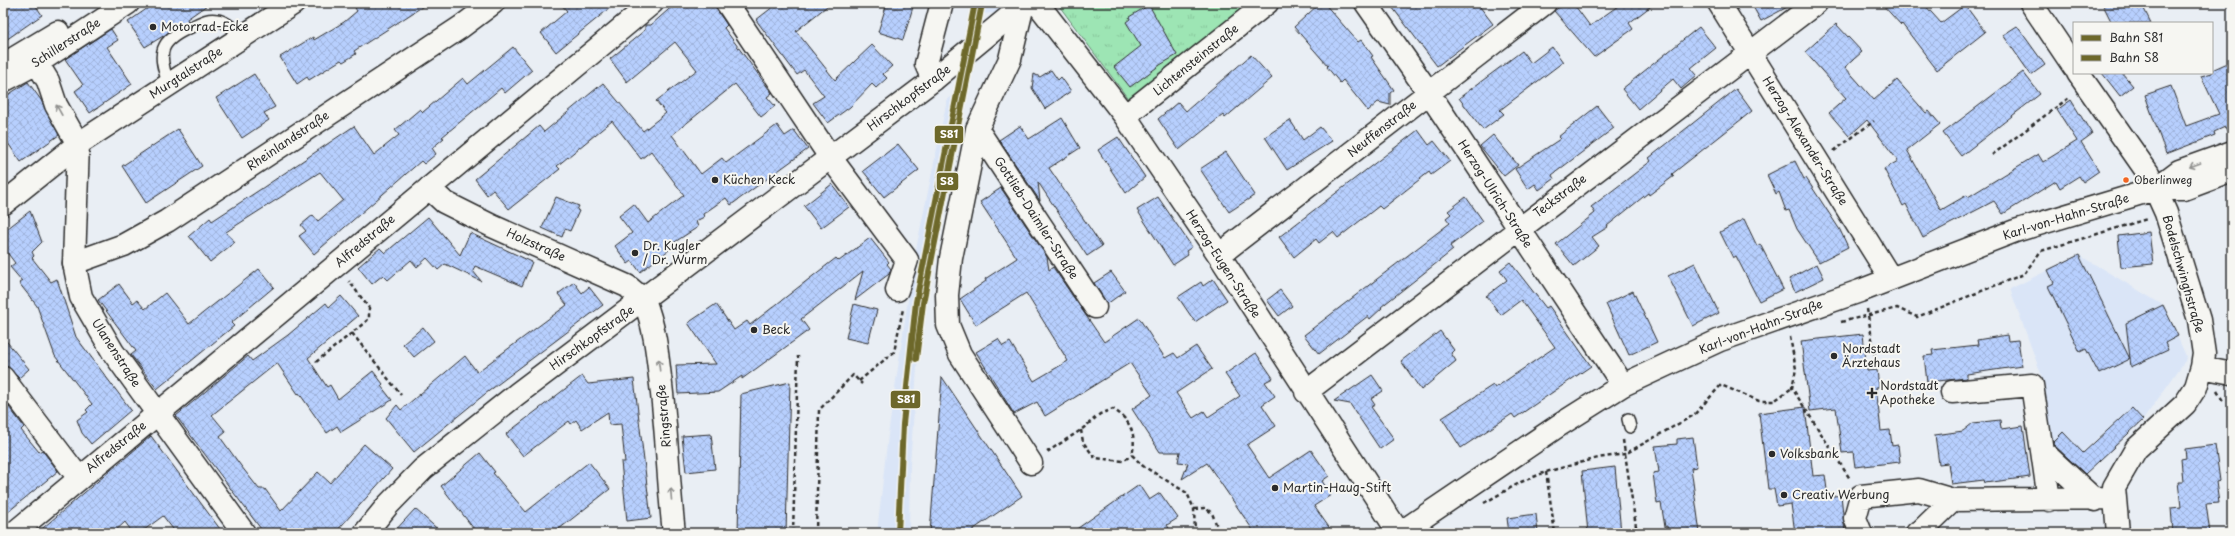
<svg xmlns="http://www.w3.org/2000/svg" width="2235" height="536" font-family="'Playpen Sans',sans-serif">
<style>
.built{fill:#dae5f7}
.grass{fill:url(#grass-tufts);stroke:#648870}
.building{fill:url(#building-cross-hatch);stroke:#2b2b2b}
.lines{fill:none;stroke-linecap:round;stroke-linejoin:round}
.lane-casing{stroke:#2b2b2b;stroke-width:14}
.street-casing{stroke:#2b2b2b;stroke-width:25}
.secondary-casing{stroke:#2b2b2b;stroke-width:25}
.primary-casing{stroke:#2b2b2b;stroke-width:25}
.path{stroke:#2b2b2b;stroke-width:2.5;stroke-dasharray:4 3;stroke-linecap:butt}
.lane{stroke:#f6f6f2;stroke-width:11}
.street{stroke:#f6f6f2;stroke-width:22}
.secondary{stroke:#f6f6f2;stroke-width:22}
.primary{stroke:#f6f6f2;stroke-width:22}
.rail-1-casing{stroke:#f6f6f2;stroke-width:9}
.rail-2-casing{stroke:#f6f6f2;stroke-width:9}
.rail-1{stroke:#6d682a;stroke-width:6}
.rail-2{stroke:#6d682a;stroke-width:6}
.oneway{stroke:#90908e}
.poi-dot{fill:#2b2b2b;stroke:#f6f6f2;stroke-width:1.5}
.bus-dot{fill:#f26522;stroke:#f6f6f2;stroke-width:1.5}
.labels{text-anchor:middle;stroke-width:4;stroke-linejoin:round;paint-order:stroke}
.bus-label{font-size:11px;fill:#2b2b2b;stroke:#f6f6f2;text-anchor:start}
.poi-label{font-size:12px;fill:#2b2b2b;stroke:#f6f6f2;text-anchor:start}
.street-label{font-size:12px;fill:#2b2b2b;stroke:#f6f6f2}
.line-badge{stroke:#f6f6f2;stroke-width:1.5}
.badge-label{font-size:11px;text-anchor:middle;font-weight:bold;fill:#fff}
</style>
<defs>
<pattern id="grass-tufts" width="24" height="20" patternUnits="userSpaceOnUse"><rect width="24" height="20" fill="#9de5b4"/><path d="M3 7l-1-3M5 7V3M7 7l1-3M15 17l-1-3M17 17v-4M19 17l1-3" fill="none" stroke="#87c59b"/></pattern>
<pattern id="building-cross-hatch" width="8" height="8" patternUnits="userSpaceOnUse"><rect width="8" height="8" fill="#b7cffe"/><path d="M0 0l8 8M0 8l8-8" fill="none" stroke="#9eb2da"/></pattern>
</defs>
<rect width="100%" height="100%" fill="#e9eef4"/>
<filter id="ink" filterUnits="userSpaceOnUse"><feTurbulence type="fractalNoise" baseFrequency=".025" numOctaves="2"/><feDisplacementMap in="SourceGraphic" scale="8" xChannelSelector="R" yChannelSelector="G"/><feConvolveMatrix kernelMatrix="1 2 1 2 8 2 1 2 1" color-interpolation-filters="sRGB"/></filter>
<g filter="url(#ink)">
<!-- built -->
<path class="built" d="M984,3H1008L995,13L980,14Z
M967,85L939,230L919,342L910,465L909,533H877L888,435L914,259L947,100Z
M2079,255L2163,305L2187,358L2143,420L2132,408L2082,452L2063,432L2051,444L2041,374L2010,289Z"/>
<!-- grass -->
<path class="grass" d="M1057,3H1249L1129,100Z"/>
<!-- building -->
<path class="building" d="M3,3H34L42,15L3,42Z
M155,3H210L187,19L188,21L145,47L128,22Z
M364,3H428L354,51L356,54L343,62L341,60L309,80L307,77L297,84L280,57L313,37L314,40L344,22L357,11L355,8Z
M560,3H616L556,52L541,33L567,11Z
M676,3H715L717,10L727,25L724,28L772,93L767,97L775,106L761,117L735,84L672,135L701,174L722,158L726,163L777,125L785,136L794,130L808,149L731,205L726,198L703,214L704,217L696,221L698,227L667,247L669,250L640,272L632,261L628,264L615,246L632,233L619,216L634,204L648,223L684,195L651,151L641,159L612,121L557,166L560,169L509,209L493,190L487,195L475,179L539,126L544,132L603,83L643,131L666,113L656,101L697,70L675,42L627,82L610,59L645,30V25H651Z
M778,3H831L796,31L835,80L872,45L892,66L883,74L887,78L876,88L872,84L850,107L828,123L813,103L824,96L804,70L797,75L756,20Z
M887,3H901L913,7L903,40L878,32Z
M1320,3H1324L1358,42L1361,40L1373,56L1371,57L1394,90L1390,93V105L1378,102L1368,111L1343,80L1340,83L1327,67L1328,66L1294,27Z
M1389,3H1477L1493,24L1437,66Z
M1565,3H1573L1590,26L1622,3H1655L1629,23L1633,29L1594,57L1554,11Z
M1751,3H1795L1761,21Z
M1881,3H1923L1941,23L1965,5L1985,32L1937,70L1902,24L1901,25Z
M2102,3H2141L2151,23H2112Z
M1149,5L1177,55L1160,65L1130,87L1114,67L1141,46L1126,22L1130,19L1129,17Z
M1836,24L1862,52L1845,67L1874,100L1897,80L1926,113L1929,111L1940,124L1907,150L1941,210L1967,195L1968,197L2038,154L2043,162L2077,141L2057,110L2071,100L2092,134L2081,142L2099,171L2083,182L2079,176L2060,188L2056,181L2003,214L1994,201L1923,238L1906,204L1903,206L1884,169L1898,161L1867,120L1849,136L1829,113L1846,98L1805,52Z
M2017,26L2045,65L2031,75L2003,35Z
M1699,27L1716,48L1691,68L1697,75L1681,89L1673,79L1638,109L1622,89Z
M111,29L118,40L107,47L132,84L90,113L75,91L83,85L65,59Z
M513,47L532,70L505,93L501,88L442,137L444,138L432,148L436,154L424,164L421,161L314,254L299,236L306,231L301,225L313,215L318,221L343,200L320,172L226,232L235,242L210,262L189,236L210,218L212,221L261,189L354,126L374,155L399,135L395,130L420,109L423,112L463,78L468,84Z
M1552,47L1563,62L1500,110L1504,114L1483,130L1459,98L1522,51L1531,63Z
M1251,55L1272,78L1225,118L1223,115L1179,150L1158,119L1178,102L1186,111Z
M2232,61V140L2225,127L2214,132L2215,135L2166,154L2145,95L2171,86L2186,126L2219,114L2201,76L2212,73V70Z
M1051,70L1058,80L1061,77L1071,91L1045,109L1032,88L1034,74L1040,77Z
M2023,72L2040,94L1961,156L1943,133Z
M2102,73H2122L2133,86L2120,96Z
M254,74L275,107L264,113L269,120L242,138L216,98Z
M28,82L41,100L59,135L21,162L3,136V98Z
M1736,89L1752,111L1672,174L1674,176L1649,195L1648,193L1607,226L1608,227L1592,237L1599,246L1574,266L1556,244L1595,213L1591,207L1651,161L1649,158Z
M1597,106L1614,128L1552,175L1554,179L1539,190L1535,184L1528,189L1515,169L1560,139L1558,137Z
M1062,118L1080,148L1049,168L1102,246L1087,256L1038,182L1040,201L999,140L1020,126L1029,139Z
M1290,120L1303,140L1320,127L1332,141L1287,170L1265,137Z
M178,129L202,166L146,203L122,166Z
M1418,130L1429,145L1434,141L1450,161L1431,175L1429,172L1382,209L1379,206L1338,238L1333,232L1319,243L1316,239L1294,257L1279,237Z
M1493,135L1518,165L1504,176L1480,146Z
M1118,137L1145,177L1126,193L1098,150Z
M898,144L919,170L884,197L863,171Z
M1226,152L1255,195L1229,212L1200,169Z
M1795,161L1804,179L1806,178L1840,230L1848,247L1819,262L1797,229L1789,210L1786,211L1779,192L1776,194L1767,175Z
M832,184L849,207L821,228L804,206Z
M1001,188L1047,257L1049,270L1053,267L1104,342L1139,318L1165,358L1174,353L1178,358L1196,346L1212,369L1176,393L1193,418L1204,411L1208,417L1240,396L1225,374L1256,353L1273,378L1265,382L1275,396L1262,405L1276,426L1247,445L1269,478L1311,450L1329,476L1322,481L1331,495L1314,506L1333,533H1255L1207,463L1182,479L1188,463L1178,462L1180,452H1160L1132,409L1152,395L1130,363L1045,416L1037,402L1014,414L976,352L998,339L1003,346L1010,342L1034,381L1068,361L1026,293L976,325L960,299L986,281L985,279L1017,258L980,202Z
M556,197L579,206L577,210L579,211L570,231L565,229L562,237L542,228Z
M1158,197L1192,247L1186,251L1188,255L1173,265L1137,210Z
M1466,197L1483,221L1450,246L1453,250L1381,307L1382,308L1370,319L1368,316L1319,354L1304,335L1450,223L1446,218L1451,214L1448,211Z
M30,211L42,242L32,252L34,256L32,258L51,282L57,279L76,337L131,410L91,444L82,433L77,420L88,412L86,410L92,404L55,356L37,306L19,283L22,281L10,267L15,263L3,247V232Z
M428,217L460,255L470,233L532,262L522,286L475,266L473,271L481,281L445,264L438,270L427,258L417,267L411,260L388,280L383,275L372,284L358,267L380,248L385,253Z
M1744,219L1757,246L1760,244L1783,289L1759,301L1736,256L1733,258L1720,232Z
M2149,232L2153,264L2121,267L2118,236Z
M870,238L889,262L887,264L891,269L889,274L855,300L863,271L801,319L809,330L742,379V376L718,392L678,394L676,365L716,364L688,323L716,304L734,330L747,321L750,325L836,258L839,261Z
M2079,255L2130,359L2099,374L2086,349L2080,352L2048,286L2054,283L2048,270Z
M1510,262L1546,308L1549,306L1591,366L1515,418L1512,414L1461,448L1442,418L1493,385L1495,388L1555,347L1521,300L1501,315L1486,296L1507,280L1500,270Z
M1695,263L1719,313L1693,326L1668,276Z
M1817,264L1824,278L1795,292L1789,279Z
M259,269L274,287L231,323L234,326L157,389L131,355L136,351L98,300L119,284L133,303L137,300L145,309L165,293L189,324Z
M1111,272L1125,291L1107,304L1094,283Z
M1213,279L1227,300L1195,322L1178,297L1201,282L1203,286Z
M574,282L582,293L589,287L603,305L485,394L414,452L386,418L397,405L401,410L465,356L477,372L567,305L558,294Z
M1280,290L1292,306L1279,316L1267,300Z
M1633,291L1657,342L1629,355L1606,304Z
M341,296L358,316L308,358L327,387L330,385L338,399L373,371L383,384L381,386L392,400L341,432L337,426L327,433L299,393L298,394L277,363L212,415L226,432L220,437L241,466L259,489H265L281,511L318,472L330,483L364,444L392,469L335,533H264L176,416L248,356L252,361L288,335L326,303L329,307Z
M854,304L877,310L868,343L846,338Z
M2163,305L2178,336L2165,343L2168,350L2131,367L2126,323Z
M423,327L434,341L414,357L403,344Z
M1440,331L1454,350L1451,353L1456,361L1421,390L1401,361Z
M1863,334L1867,371L1877,370L1879,387H1876L1881,431L1890,430L1892,446L1898,445L1900,462L1855,467L1853,452L1842,453L1836,408L1810,411L1801,341Z
M2007,335L2008,341L2018,340L2022,366L1967,374V378L1927,382L1924,356L1933,355L1932,350L1978,345L1977,340Z
M3,337L29,369L19,378L8,367L3,366Z
M1372,375L1383,391L1371,399L1375,405L1371,407L1394,439L1380,449L1350,404L1334,401Z
M582,376L588,384L634,379L651,518L627,521L621,462H625L621,424L609,425L608,412L582,429L576,420L571,424L569,421L523,456L506,434Z
M942,377L1022,496L968,533H930Z
M790,382L786,533H738L741,394Z
M3,399L24,427L21,430L39,452L42,450L58,471L3,516Z
M1805,407L1813,476L1825,475L1828,497L1841,495L1845,533H1795L1791,504L1777,506L1774,489H1768L1759,413Z
M2132,408L2143,420L2085,474L2054,445L2053,442L2063,432L2083,453Z
M2000,420L2001,429L2023,426L2030,477L1985,483L1984,480L1951,484L1948,463L1939,464L1935,435L1963,431L1973,423Z
M711,434L715,469L686,472L682,436Z
M151,436L223,533H176L163,516L140,533H133L125,522L113,533H37Z
M1693,437L1697,467L1691,468L1700,533H1668L1667,526L1665,527L1661,503L1657,504L1653,473L1659,472L1655,446L1677,444V439Z
M2215,445L2220,481L2216,482L2219,503L2206,504L2210,533H2173L2171,508L2181,507L2178,482H2183L2181,459L2186,458L2185,449Z
M480,453L495,472L493,473L526,512L589,462L610,489L554,533H477L441,486Z
M1615,467L1621,533H1588L1582,471Z
M1139,485L1149,500L1160,493L1178,518L1167,525L1172,533H1071Z
M415,509L442,533H393Z
M1536,514L1538,533H1509L1507,518Z"/>
<g class="lines">
<defs>
<path id="lane" d="M169,85C157,52 159,41 191,27C200,23 207,18 217,20C226,21 236,31 243,36
M1628,419L1630,427"/>
<path id="street" d="M727,3L830,157L907,260L897,290
M1037,3L1125,116L1219,255L1399,533
M1366,3L1429,93L1623,385
M1719,3L1891,279
M2031,3L2074,67
M1023,5L1010,59L977,129L951,258L947,295L948,325L960,354L1031,463
M37,63L48,81L56,105L78,144
M3,65L58,32
M2078,73L2148,173L2166,213L2199,320L2204,354L2202,367L2196,387L2185,404L2136,449L2114,487L2118,533
M933,80L926,64L942,3
M3,81L37,63L128,3
M1125,116L1267,3
M977,129L1095,307
M429,188L444,202L492,226L627,286L644,300
M2155,189H2184L2232,171
M1219,255L1545,3
M74,263L124,245L167,221L461,27L493,3
M2202,367L2232,373
M3,378L79,478
M1306,392L1816,3
M1952,392L2032,385L2042,451L2095,500
M2042,451L2049,500
M14,533L652,3
M1400,533L1558,426L1623,385L1720,340L1860,291L2015,231L2155,189L2179,171L2232,152
M1861,533L1855,518L1861,496L1919,490L1953,500L2115,498
M1917,533H1919L1953,500"/>
<path id="secondary" d="M78,144L74,263L81,297L113,352L244,533
M644,300C654,325 657,350 660,377C667,429 668,481 674,533
M365,533L388,505L423,469L517,394L933,80L1026,3"/>
<path id="primary" d="M3,204L78,144L294,3"/>
</defs>
<!-- lane casing -->
<use href="#lane" class="lane-casing"/>
<!-- street casing -->
<use href="#street" class="street-casing"/>
<!-- secondary casing -->
<use href="#secondary" class="secondary-casing"/>
<!-- primary casing -->
<use href="#primary" class="primary-casing"/>
<!-- path -->
<path class="path" d="M1834,151L1874,121
M1992,155L2070,97
M1867,309L1876,363
M1841,322L1897,308L1917,317L2024,274L2041,251L2147,219
M352,333L401,395
M1790,337L1796,369L1792,388L1850,479
M316,362L369,319V308L349,281
M859,381L894,352L903,309
M2217,391L2223,401
M1081,430L1083,442L1095,458L1123,461L1132,455
M1623,440L1637,533
M1047,452L1081,430L1100,414L1113,409C1131,420 1137,436 1132,455L1143,466L1187,493L1194,509L1195,533
M1546,472L1555,533
M1484,503L1521,482L1546,472L1598,458L1625,454L1694,415L1721,385L1759,401H1774L1792,388
M1194,509L1205,508L1212,513L1218,529L1215,533
M793,533L798,356
M816,533L819,410L853,375L862,384"/>
<!-- lane -->
<use href="#lane" class="lane"/>
<!-- street -->
<use href="#street" class="street"/>
<!-- secondary -->
<use href="#secondary" class="secondary"/>
<!-- primary -->
<use href="#primary" class="primary"/>
<defs>
<path id="rail-1" d="M898,533L903,424L916,302L975,3"/>
<path id="rail-2" d="M916,359L923,303L982,4"/>
</defs>
<!-- rail-1 casing -->
<use href="#rail-1" class="rail-1-casing"/>
<!-- rail-2 casing -->
<use href="#rail-2" class="rail-2-casing"/>
<!-- rail-1 -->
<use href="#rail-1" class="rail-1"/>
<!-- rail-2 -->
<use href="#rail-2" class="rail-2"/>
</g>
<!-- one-way arrows -->
<defs><path id="oneway-shaft" d="M-6 0H5M1.5-3L5.5 0L1.5 3" fill="none" stroke-width="1.6" stroke-linecap="round" stroke-linejoin="round"/></defs>
<g class="oneway">
<use href="#oneway-shaft" transform="translate(59 110) rotate(-119)"/>
<use href="#oneway-shaft" transform="translate(2195 165) rotate(160)"/>
<use href="#oneway-shaft" transform="translate(659 365) rotate(-97)"/>
<use href="#oneway-shaft" transform="translate(671 494) rotate(-95)"/>
</g>
</g>
<!-- markers -->
<g class="poi-dot">
<circle cx="153" cy="27" r="4"/>
<circle cx="715" cy="180" r="4"/>
<circle cx="635" cy="253" r="4"/>
<circle cx="754" cy="330" r="4"/>
<circle cx="1834" cy="356" r="4"/>
<path d="M1870 387h4v4h4v4h-4v4h-4v-4h-4v-4h4z"/>
<circle cx="1772" cy="454" r="4"/>
<circle cx="1275" cy="488" r="4"/>
<circle cx="1784" cy="495" r="4"/>
</g>
<circle class="bus-dot" cx="2126" cy="180" r="3.5"/>
<g class="labels">
<!-- bus labels -->
<g class="bus-label">
<text x="2134" y="184">Oberlinweg</text>
</g>
<!-- poi labels -->
<g class="poi-label">
<text x="161" y="31">Motorrad-Ecke</text>
<text x="723" y="184">Küchen Keck</text>
<text x="643" y="250">Dr. Kugler<tspan x="643" dy="14">/ Dr. Wurm</tspan></text>
<text x="762" y="334">Beck</text>
<text x="1842" y="353">Nordstadt<tspan x="1842" dy="14">Ärztehaus</tspan></text>
<text x="1880" y="390">Nordstadt<tspan x="1880" dy="14">Apotheke</tspan></text>
<text x="1780" y="458">Volksbank</text>
<text x="1283" y="492">Martin-Haug-Stift</text>
<text x="1792" y="499">Creativ Werbung</text>
</g>
<!-- street labels -->
<g class="street-label">
<text transform="translate(66 43) rotate(-33)" y="4">Schillerstraße</text>
<text transform="translate(1196 60) rotate(-39)" y="4">Lichtensteinstraße</text>
<text transform="translate(186 73) rotate(-33)" y="4">Murgtalstraße</text>
<text transform="translate(909 98) rotate(-37)" y="4">Hirschkopfstraße</text>
<text transform="translate(1382 129) rotate(-38)" y="4">Neuffenstraße</text>
<text transform="translate(288 141) rotate(-34)" y="4">Rheinlandstraße</text>
<text transform="translate(1805 141) rotate(58)" y="4">Herzog-Alexander-Straße</text>
<text transform="translate(1495 194) rotate(57)" y="4">Herzog-Ulrich-Straße</text>
<text transform="translate(1560 196) rotate(-37)" y="4">Teckstraße</text>
<text transform="translate(2066 217) rotate(-17)" y="4">Karl-von-Hahn-Straße</text>
<text transform="translate(1036 218) rotate(57)" y="4">Gottlieb-Daimler-Straße</text>
<text transform="translate(365 241) rotate(-40)" y="4">Alfredstraße</text>
<text transform="translate(536 245) rotate(24)" y="4">Holzstraße</text>
<text transform="translate(1223 264) rotate(57)" y="4">Herzog-Eugen-Straße</text>
<text transform="translate(2183 274) rotate(74)" y="4">Bodelschwinghstraße</text>
<text transform="translate(1761 327) rotate(-21)" y="4">Karl-von-Hahn-Straße</text>
<text transform="translate(592 338) rotate(-36)" y="4">Hirschkopfstraße</text>
<text transform="translate(116 353) rotate(57)" y="4">Ulanenstraße</text>
<text transform="translate(664 416) rotate(-95)" y="4">Ringstraße</text>
<text transform="translate(116 447) rotate(-39)" y="4">Alfredstraße</text>
</g>
</g>
<g class="line-badge">
<rect x="934" y="125" width="30" height="19" rx="4" fill="#6d682a"/>
<rect x="936" y="172" width="23" height="19" rx="4" fill="#6d682a"/>
<rect x="890" y="390" width="31" height="19" rx="4" fill="#6d682a"/>
</g>
<g class="badge-label">
<text x="949" y="138">S81</text>
<text x="947" y="185">S8</text>
<text x="906" y="403">S81</text>
</g>
<!-- margin -->
<rect width="2235" height="536" fill="none" stroke="#f6f6f2" stroke-width="16"/>
<rect x="8" y="8" width="2219" height="520" fill="none" stroke="#2b2b2b" stroke-width="1.5" filter="url(#ink)"/>
<!-- legend -->
<rect x="2073" y="22" width="140" height="52" fill="#f6f6f2" stroke="#a5a5a2"/>
<rect x="2081" y="35" width="20" height="6" fill="#6d682a" stroke="#a5a5a2"/>
<text x="2109" y="42" font-size="12" fill="#2b2b2b">Bahn S81</text>
<rect x="2081" y="55" width="20" height="6" fill="#6d682a" stroke="#a5a5a2"/>
<text x="2109" y="62" font-size="12" fill="#2b2b2b">Bahn S8</text>
</svg>
